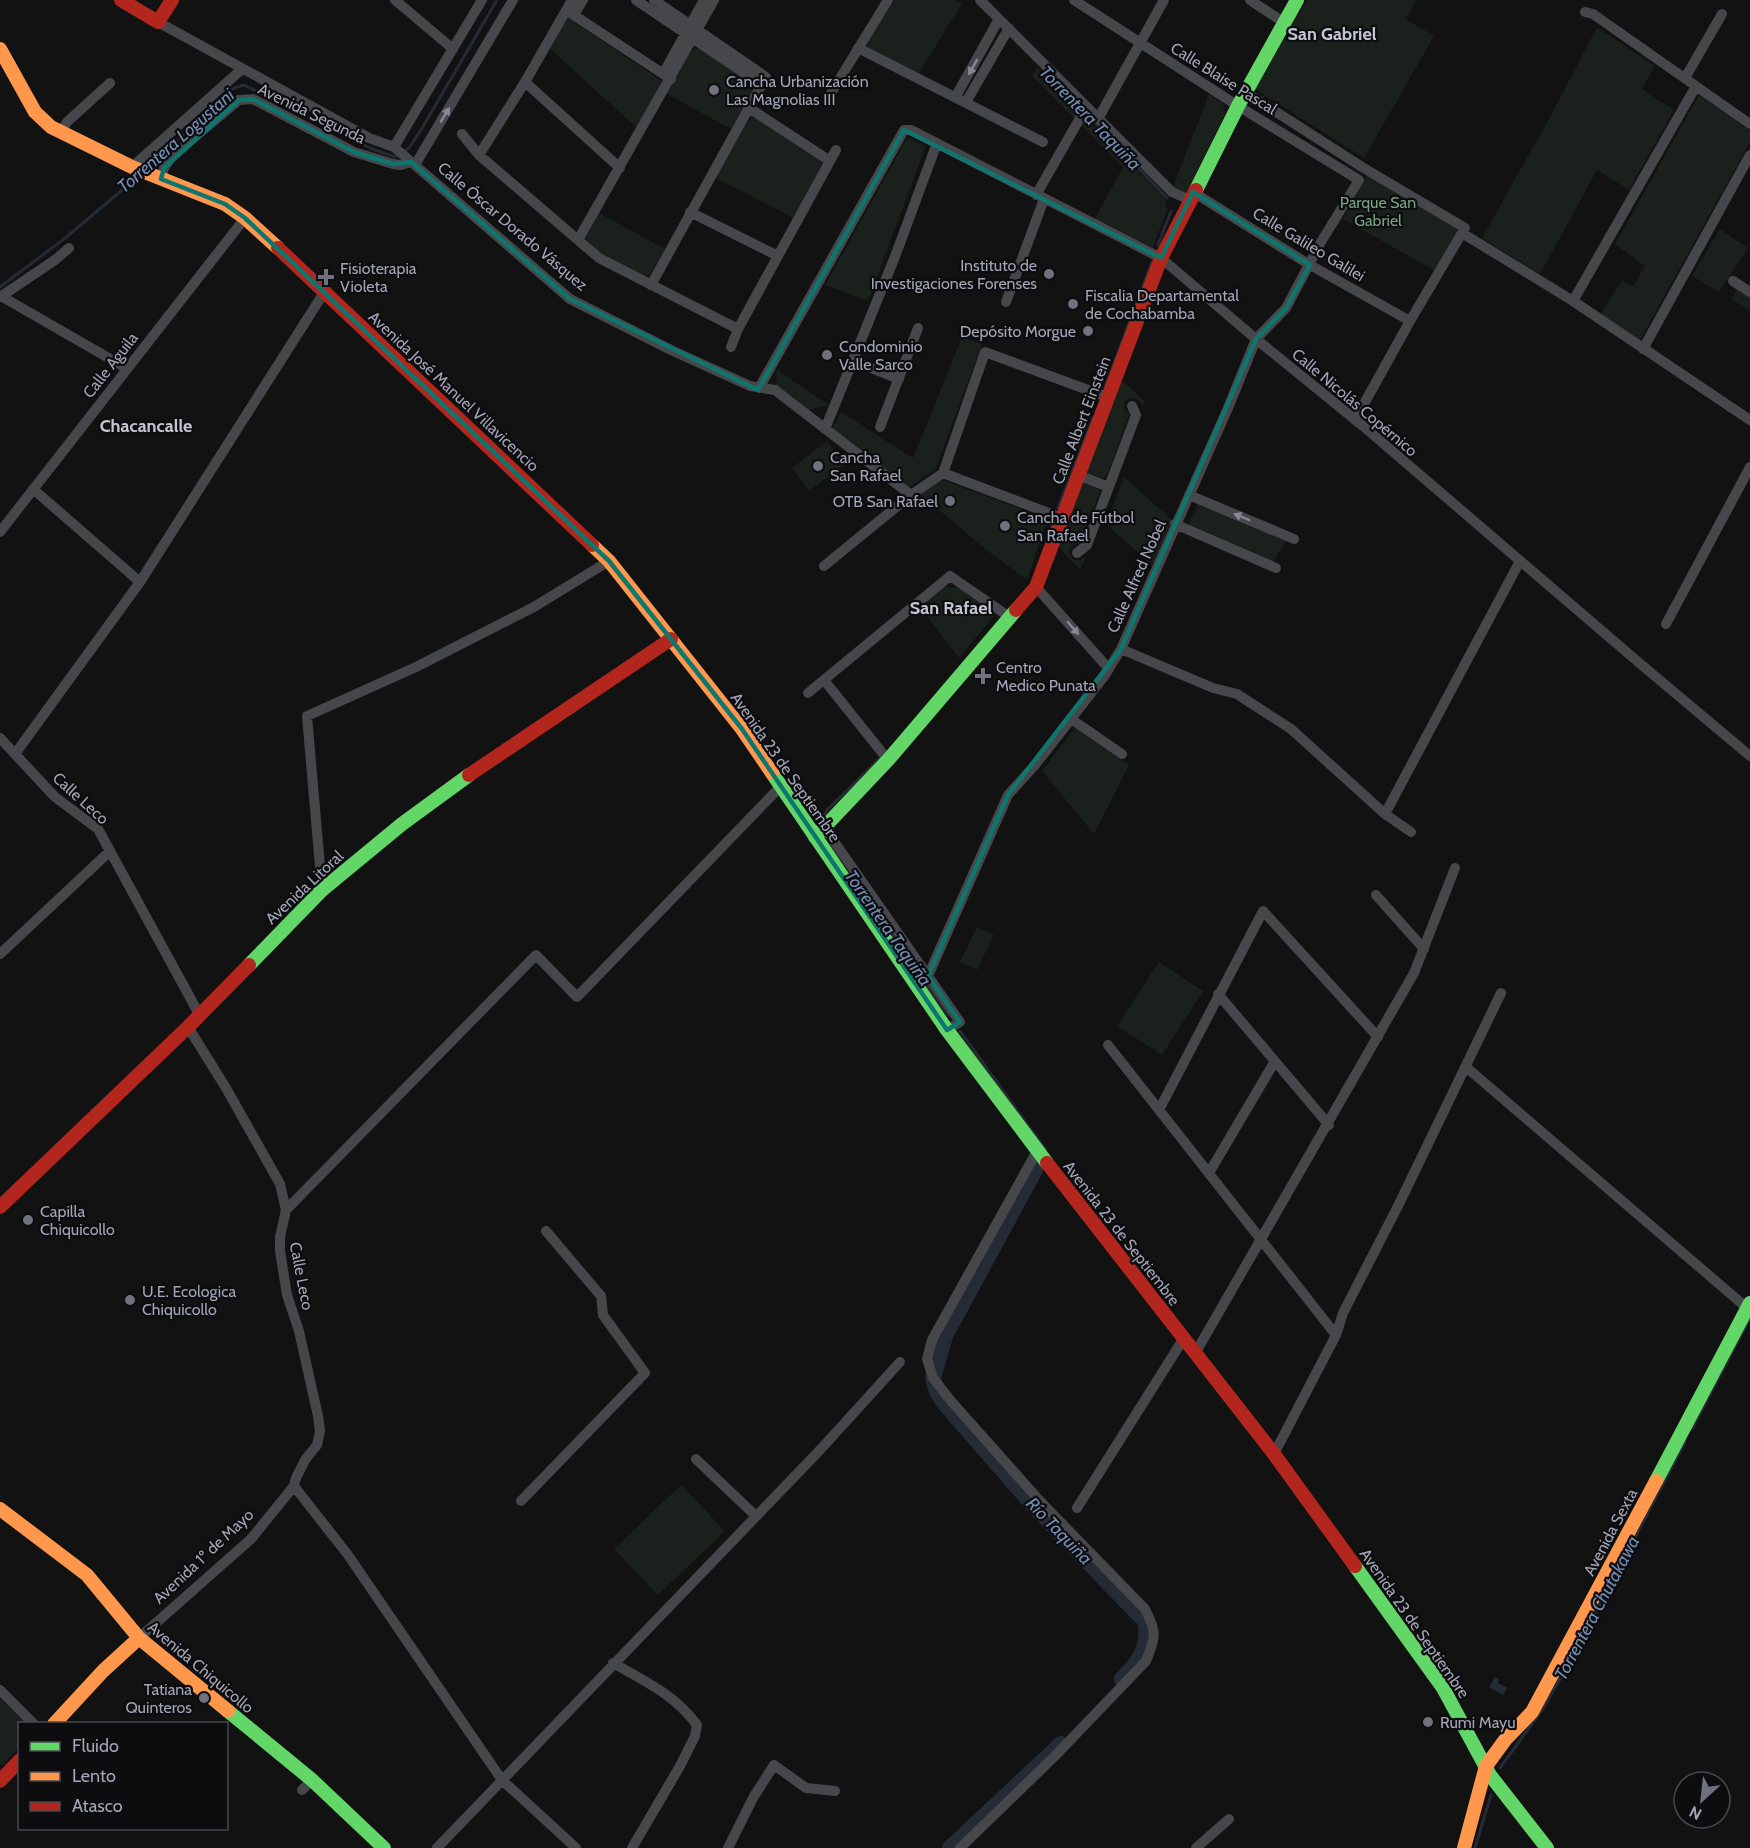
<svg xmlns="http://www.w3.org/2000/svg" width="1750" height="1848" font-family="Cabin,sans-serif">
<style>
.green{fill:#1a211c}
.water{fill:#252b35}
.lines{fill:none;stroke-linecap:round;stroke-linejoin:round}
.stream{stroke:#252b35;stroke-width:3}
.river{stroke:#252b35;stroke-width:16}
.street{stroke:#46474b;stroke-width:10}
.fast{stroke:#63d668;stroke-width:14}
.slow{stroke:#ff974d;stroke-width:14}
.jam{stroke:#b3261e;stroke-width:14}
.oneway{fill:#868995}
.marked{fill:none;stroke:#0f766e;stroke-width:4.5;stroke-linejoin:round}
.poi-dot{fill:#6f727c;stroke:#0d0c0e;stroke-width:2}
.labels{text-anchor:middle;stroke-width:4.5;stroke-linejoin:round;paint-order:stroke}
.street-label{font-size:16px;fill:#a1a5b5;stroke:#0d0c0e}
.poi-label{font-size:16px;fill:#a1a5b5;stroke:#0d0c0e;text-anchor:start}
.park-label{font-size:16px;fill:#76a27f;stroke:#0d0c0e}
.neighbourhood-label{font-size:18px;font-weight:bold;fill:#c3c4d1;stroke:#0d0c0e}
.water-label{font-size:18px;font-style:italic;fill:#748db4;stroke:#0d0c0e}
</style>
<rect width="100%" height="100%" fill="#121212"/>
<!-- green -->
<path class="green" d="M894,0H955L962,4L918,74L869,50L867,44Z
M1307,0H1416L1406,19L1434,36L1364,158L1255,89Z
M568,18L662,81L637,128L548,47L565,19Z
M1597,27L1655,66L1642,89L1674,110L1629,190L1597,170L1540,274L1482,238L1548,121Z
M695,49H700L753,84L754,89L733,130L667,94L691,51Z
M1037,68L1165,199L1167,210L1153,247L1095,219L1123,167L1032,76Z
M1209,94L1223,104L1225,115L1186,194L1173,187Z
M1699,95L1750,131V142L1640,340L1601,314L1622,280L1633,287L1645,266L1615,244Z
M753,118H756L823,163L794,218L714,177L747,122Z
M907,138L926,146L868,301L825,285Z
M1367,175L1458,230L1434,270L1343,219Z
M599,213L665,249L649,275L643,276C624,267 592,258 586,237Z
M1720,229L1748,248L1719,292L1692,276Z
M1738,288L1750,296V311L1731,299Z
M962,337L982,344L936,468L909,488L832,429L841,412L913,458Z
M777,370L829,405L808,410L790,394L776,386Z
M1119,377L1145,402L1143,407C1138,398 1133,394 1125,402L1124,409L1129,415L1107,475L1101,478L1087,473L1086,468Z
M827,441L845,464L809,491L792,468Z
M1124,477L1172,520L1153,566L1106,524Z
M939,480L945,481L1042,517L1046,523L1027,580L988,551L920,494Z
M1084,481L1098,486L1100,492L1080,543L1073,545L1069,550C1070,562 1077,562 1086,557L1080,570L1057,545L1080,484Z
M1199,501L1286,541L1273,562L1189,524Z
M943,587L960,588L997,612L959,658L920,607Z
M1075,728L1129,765L1094,834L1042,771Z
M977,927L994,935L977,970L960,962Z
M1159,962L1203,991L1162,1055L1117,1026Z
M681,1485L725,1531L658,1595L614,1549Z
M0,1698L27,1723L20,1724L19,1747L2,1766L0,1763Z"/>
<!-- water -->
<path class="water" d="M1495,1677L1499,1679L1498,1683L1507,1688L1503,1695L1489,1687Z"/>
<g class="lines">
<!-- stream -->
<path class="stream" d="M1079,106L1167,198
M404,151L409,148L421,130L497,0
M148,167L234,88L244,85L370,148L395,157L398,155
M1158,245L1171,211
M0,287L64,239L139,176
M1105,387L1152,262
M1058,508L1093,418
M1048,537L1052,526
M820,822L827,810L880,758
M827,841L838,859
M877,916L948,1015
M960,1031L1045,1149
M1692,1429L1750,1318
M1500,1768L1542,1710L1567,1667L1685,1442
M1475,1848L1491,1795"/>
<!-- river -->
<path class="river" d="M1035,1170L945,1336L933,1378L937,1392L944,1403L1033,1505L1146,1622C1149,1649 1140,1661 1122,1679
M950,1848L1061,1744"/>
<!-- street -->
<path class="street" d="M395,0L453,49
M636,0L762,85
M980,0L1172,192L1190,200
M1250,0L1285,23
M566,10L671,79
M1585,12L1593,14L1750,124
M574,15L583,0
M158,22L369,138L394,147L570,299L671,350L750,386L775,390L911,495
M858,48L1043,142
M663,74L704,0
M1685,78L1722,14
M525,82L620,168
M1245,92L1362,167L1465,228
M831,93L888,0
M956,96L999,19
M966,102L1009,28
M749,108L830,161
M1099,117L1164,0
M61,132L67,122L110,83
M462,134L479,155L599,258L738,329
M394,147L482,0
M479,155L525,82L572,0
M415,165L513,0
M132,167L242,69
M161,179L164,168L172,156L239,100L253,99L354,152L393,164L401,165L411,162
M1193,192L1310,265L1410,321
M1036,195L1080,118
M690,212L778,256
M578,240L714,0
M1733,281L1750,292
M651,285L766,77L654,0
M1,296L126,368
M0,297L55,260L69,248
M1573,301L1696,86
M1006,302L1044,199
M731,347L738,329L836,150
M1643,349L1750,155
M854,361L899,379
M759,388L904,130H911L1161,258L1256,339L1363,426L1637,661L1750,756
M1355,420L1410,321L1462,233L1573,301L1750,420
M880,427L918,328
M825,429L896,254L937,143
M943,473L1062,518
M1078,475L1109,487
M33,489L140,582
M1189,495L1294,539
M1175,524L1276,568
M0,532L245,218
M1077,553L1087,545L1136,415L1132,406
M824,566L911,495L943,473L985,352L1107,397
M1036,587L1109,669
M1666,624L1750,467
M1121,649L1213,688L1237,694L1291,729L1385,814L1411,832
M824,680L888,760
M808,693L950,576L1011,618
M1071,719L1122,754
M0,738L55,797L98,829L199,1014
M15,754L140,582L325,291
M1385,814L1520,561
M824,827L960,1022L947,1030
M322,890L307,716L416,667L534,607L609,561
M1376,895L1424,949
M0,954L109,852
M928,976L1008,795L1035,765L1071,719L1105,675L1121,649L1228,408L1256,339L1286,308L1321,242L1359,180L1238,106L1074,0
M1218,994L1329,1125
M188,1027L226,1088L280,1184L286,1210L280,1237V1251L287,1295L299,1331L318,1416L320,1431L317,1445L305,1460L296,1478L294,1486L348,1555L502,1780L576,1848
M1108,1045L1336,1335
M1466,1067L1747,1308
M1159,1110L1263,911L1378,1037
M1209,1173L1275,1061
M286,1210L536,955L577,997L781,786
M1196,1352L1414,973L1455,868
M1274,1454L1336,1335L1343,1313L1399,1204L1501,993
M696,1459L756,1516
M521,1501L645,1373L603,1315L601,1296L546,1231
M1077,1508L1184,1338
M139,1638L251,1539L294,1486
M613,1663C646,1682 674,1694 697,1725L695,1736L680,1766L632,1848
M0,1690L34,1724
M302,1790L312,1780
M437,1848L820,1450L900,1362
M728,1848L753,1798L774,1765L806,1788L835,1791
M960,1848L1054,1757L1146,1661C1156,1637 1157,1632 1145,1609L1039,1500L951,1401L933,1378L927,1359L932,1340L1037,1151
M1196,1848L1229,1819"/>
<!-- fast -->
<path class="fast" d="M1196,190L1238,106L1297,0
M772,773L947,1030L1047,1163
M815,837L888,760L1016,610
M249,965L322,890L402,824L469,775
M1656,1481L1750,1303
M1355,1566L1443,1688L1490,1775L1547,1848
M228,1711L312,1780L384,1848"/>
<!-- slow -->
<path class="slow" d="M0,49L35,112L51,127L132,167L225,204L245,218L278,248
M592,545L609,561L742,729L772,773
M0,1509L87,1575L139,1638L228,1711
M54,1724L103,1671L139,1638
M1464,1848L1486,1766L1505,1740L1532,1712L1656,1481"/>
<!-- jam -->
<path class="jam" d="M121,0L158,22L172,0
M278,248L592,545
M1016,610L1036,587L1161,258L1196,190
M469,775L671,639
M1047,1163L1274,1454L1355,1566
M0,1207L188,1027L249,965
M0,1781L20,1760"/>
</g>
<!-- one-way arrows -->
<defs><path id="oneway-solid" d="M-6-.8H1V-3.2L6.5 0L1 3.2V.8H-6Z" transform="scale(1.5)"/></defs>
<g class="oneway">
<use href="#oneway-solid" transform="translate(973 67) rotate(119)"/>
<use href="#oneway-solid" transform="translate(445 115) rotate(-59)"/>
<use href="#oneway-solid" transform="translate(1242 517) rotate(-157)"/>
<use href="#oneway-solid" transform="translate(1073 628) rotate(49)"/>
</g>
<!-- marked area -->
<path class="marked" d="M253,99L354,152L393,164L411,162L570,299L758,390L904,130L1161,258L1193,192L1310,265L1286,308L1256,339L1121,649L1008,795L928,976L960,1022L947,1030L742,729L609,561L245,218L225,204L161,179L164,168L239,100Z"/>
<!-- markers -->
<g class="poi-dot">
<circle cx="714" cy="90" r="6"/>
<circle cx="1049" cy="274" r="6"/>
<path d="M323 268h6v6h6v6h-6v6h-6v-6h-6v-6h6z"/>
<circle cx="1073" cy="304" r="6"/>
<circle cx="1088" cy="331" r="6"/>
<circle cx="827" cy="355" r="6"/>
<circle cx="818" cy="466" r="6"/>
<circle cx="950" cy="501" r="6"/>
<circle cx="1005" cy="526" r="6"/>
<path d="M980 667h6v6h6v6h-6v6h-6v-6h-6v-6h6z"/>
<circle cx="28" cy="1220" r="6"/>
<circle cx="130" cy="1300" r="6"/>
<circle cx="204" cy="1698" r="6"/>
<circle cx="1428" cy="1722" r="6"/>
</g>
<g class="labels">
<!-- street labels -->
<g class="street-label">
<text transform="translate(1224 78) rotate(32)" y="6">Calle Blaise Pascal</text>
<text transform="translate(312 113) rotate(26)" y="6">Avenida Segunda</text>
<text transform="translate(513 226) rotate(40)" y="6">Calle Óscar Dorado Vásquez</text>
<text transform="translate(1309 244) rotate(31)" y="6">Calle Galileo Galilei</text>
<text transform="translate(110 365) rotate(-52)" y="6">Calle Aguila</text>
<text transform="translate(454 391) rotate(43)" y="6">Avenida José Manuel Villavicencio</text>
<text transform="translate(1355 402) rotate(40)" y="6">Calle Nicolás Copérnico</text>
<text transform="translate(1081 420) rotate(-69)" y="6">Calle Albert Einstein</text>
<text transform="translate(1136 576) rotate(-66)" y="6">Calle Alfred Nobel</text>
<text transform="translate(786 767) rotate(55)" y="6">Avenida 23 de Septiembre</text>
<text transform="translate(81 798) rotate(42)" y="6">Calle Leco</text>
<text transform="translate(304 887) rotate(-43)" y="6">Avenida Litoral</text>
<text transform="translate(1122 1233) rotate(52)" y="6">Avenida 23 de Septiembre</text>
<text transform="translate(302 1276) rotate(79)" y="6">Calle Leco</text>
<text transform="translate(1610 1532) rotate(-62)" y="6">Avenida Sexta</text>
<text transform="translate(203 1556) rotate(-43)" y="6">Avenida 1º de Mayo</text>
<text transform="translate(1415 1623) rotate(55)" y="6">Avenida 23 de Septiembre</text>
<text transform="translate(201 1667) rotate(40)" y="6">Avenida Chiquicollo</text>
</g>
<!-- poi labels -->
<g class="poi-label">
<text x="726" y="87">Cancha Urbanización<tspan x="726" dy="18">Las Magnolias III</tspan></text>
<text x="1037" y="271" text-anchor="end">Instituto de<tspan x="1037" dy="18">Investigaciones Forenses</tspan></text>
<text x="340" y="274">Fisioterapia<tspan x="340" dy="18">Violeta</tspan></text>
<text x="1085" y="301">Fiscalia Departamental<tspan x="1085" dy="18">de Cochabamba</tspan></text>
<text x="1076" y="337" text-anchor="end">Depósito Morgue</text>
<text x="839" y="352">Condominio<tspan x="839" dy="18">Valle Sarco</tspan></text>
<text x="830" y="463">Cancha<tspan x="830" dy="18">San Rafael</tspan></text>
<text x="938" y="507" text-anchor="end">OTB San Rafael</text>
<text x="1017" y="523">Cancha de Fútbol<tspan x="1017" dy="18">San Rafael</tspan></text>
<text x="996" y="673">Centro<tspan x="996" dy="18">Medico Punata</tspan></text>
<text x="40" y="1217">Capilla<tspan x="40" dy="18">Chiquicollo</tspan></text>
<text x="142" y="1297">U.E. Ecologica<tspan x="142" dy="18">Chiquicollo</tspan></text>
<text x="192" y="1695" text-anchor="end">Tatiana<tspan x="192" dy="18">Quinteros</tspan></text>
<text x="1440" y="1728">Rumi Mayu</text>
</g>
<!-- park labels -->
<g class="park-label">
<text x="1378" y="208">Parque San<tspan x="1378" dy="18">Gabriel</tspan></text>
</g>
<!-- neighbourhood labels -->
<g class="neighbourhood-label">
<text x="1332" y="40">San Gabriel</text>
<text x="146" y="432">Chacancalle</text>
<text x="951" y="614">San Rafael</text>
</g>
<!-- water labels -->
<g class="water-label">
<text transform="translate(1090 118) rotate(46)" y="6">Torrentera Taquiña</text>
<text transform="translate(176 141) rotate(-41)" y="6">Torrentera Logustani</text>
<text transform="translate(888 928) rotate(55)" y="6">Torrentera Taquiña</text>
<text transform="translate(1059 1531) rotate(46)" y="6">Río Taquiña</text>
<text transform="translate(1597 1608) rotate(-62)" y="6">Torrentera Chutakawa</text>
</g>
</g>
<!-- legend -->
<rect x="18" y="1722" width="210" height="108" fill="#0d0c0e" stroke="#484951" stroke-width="1.5"/>
<rect x="30" y="1742" width="30" height="9" fill="#63d668" stroke="#484951" stroke-width="1.5"/>
<text x="72" y="1752" font-size="18" fill="#a1a5b5">Fluido</text>
<rect x="30" y="1772" width="30" height="9" fill="#ff974d" stroke="#484951" stroke-width="1.5"/>
<text x="72" y="1782" font-size="18" fill="#a1a5b5">Lento</text>
<rect x="30" y="1802" width="30" height="9" fill="#b3261e" stroke="#484951" stroke-width="1.5"/>
<text x="72" y="1812" font-size="18" fill="#a1a5b5">Atasco</text>
<!-- north arrow -->
<g transform="translate(1702 1800) rotate(207)"><circle r="28" fill="#0d0c0e" stroke="#484951" stroke-width="1.5"/>
<path d="M0-4.5L10 22L0 15L-10 22Z" fill="#6f727c"/>
<text y="-9" font-size="16" font-weight="bold" text-anchor="middle" fill="#a1a5b5">N</text>
</g>
</svg>
